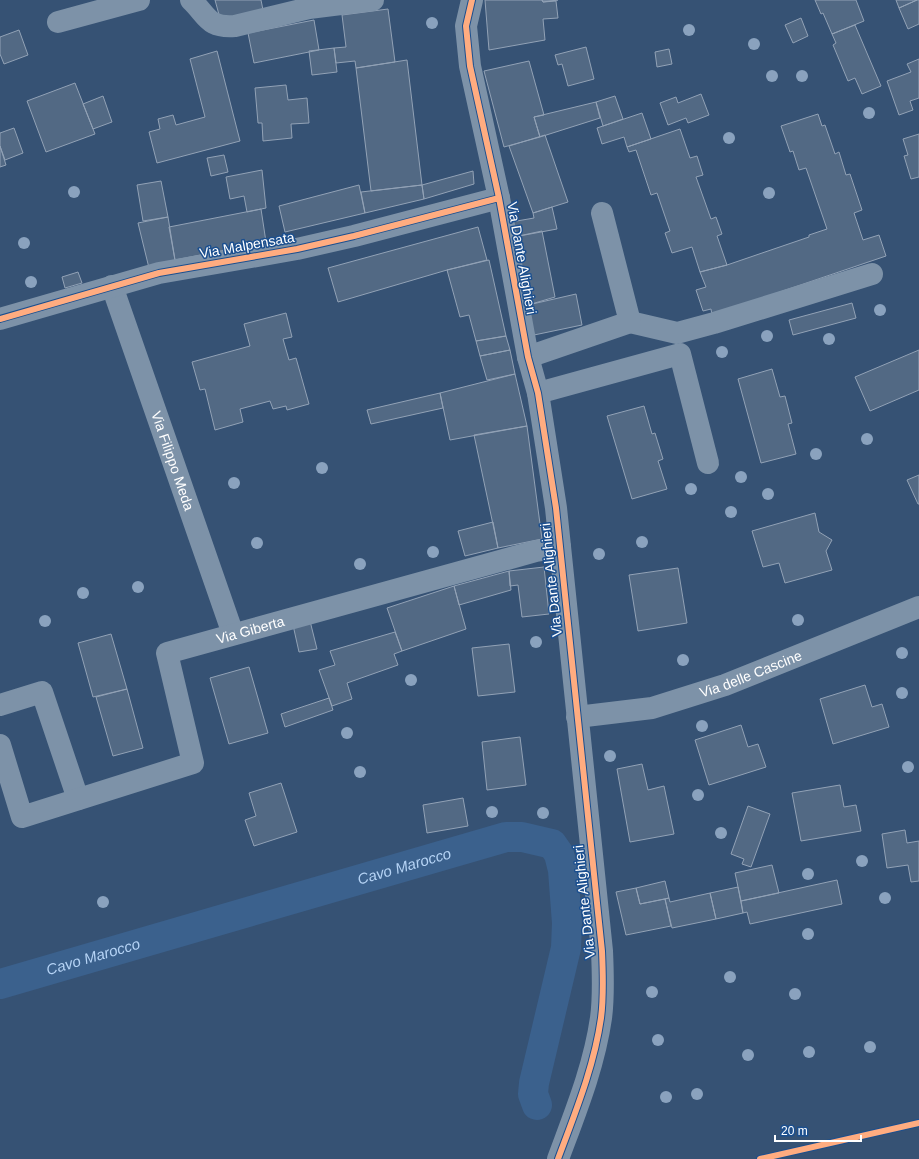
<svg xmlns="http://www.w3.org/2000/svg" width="919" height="1159" font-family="Helvetica,sans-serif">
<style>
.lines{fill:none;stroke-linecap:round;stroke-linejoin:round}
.canal{stroke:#3b618d;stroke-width:30}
.building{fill:#526984;stroke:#92a2b6}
.path{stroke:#7d92a8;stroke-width:2.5;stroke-dasharray:2 3;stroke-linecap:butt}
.minor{stroke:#7d92a8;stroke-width:22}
.cycleway-casing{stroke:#1b4f8f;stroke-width:8}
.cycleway{stroke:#ffac80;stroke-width:6}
.tree{fill:#8aa2be}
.labels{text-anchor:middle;stroke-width:3;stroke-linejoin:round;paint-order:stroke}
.street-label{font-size:14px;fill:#fff;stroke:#1b4f8f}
.water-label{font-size:15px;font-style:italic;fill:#b5d3f5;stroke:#1b4f8f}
</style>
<rect width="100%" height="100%" fill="#365274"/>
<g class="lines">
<!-- canal -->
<path class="canal" id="s1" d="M0,984L506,837H522L552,844L559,854L563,870L567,923L566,948L534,1083L533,1094L537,1105"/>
</g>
<!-- building -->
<path class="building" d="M215,0H261L263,10L221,22Z
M485,0H542L543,2L556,1L558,18L543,19L545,40L489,50Z
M542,0H558L543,2Z
M815,0H856L864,21L832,34L823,13L821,14Z
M896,0H917L899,8Z
M917,0H919V24L908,29L899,8Z
M388,9L395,62L356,68L355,61L336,63L334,48L346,47L342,15Z
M801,18L808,36L793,43L785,25Z
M314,20L319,50L254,63L248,33Z
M855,25L881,86L862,94L855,78L848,81L833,45L836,43L832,34Z
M19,30L28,55L4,64L0,54V37Z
M586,47L594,79L568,86L562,64L558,65L555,55Z
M334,48L337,72L312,75L309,51Z
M669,49L672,64L657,67L655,52Z
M217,51L240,141L157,163L149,132L160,129L158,119L173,115L176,125L205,117L190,59Z
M919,59V98L910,101L913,110L899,115L887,81L911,72L907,64Z
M407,60L422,185L371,191L356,68Z
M529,61L544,115L534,117L540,137L504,147L484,71Z
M75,83L95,134L46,152L27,101Z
M286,85L288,100L307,98L309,123L291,124L292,138L263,141L262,123H258L255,88Z
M701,94L709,115L688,123L686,118L668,125L660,103L676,97L678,103Z
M103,96L112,122L93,129L83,104Z
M615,96L623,119L603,126L596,102Z
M596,102L600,118L540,137L534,117Z
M642,113L651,139L627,147L624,137L602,144L597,128Z
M818,114L822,126L825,125L835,154L839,152L846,175L850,174L862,210L854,213L863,240L879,235L886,256L712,315L711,309L703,311L696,290L706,287L700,272L727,265L809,237V235L827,229L806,168L799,170L793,151L790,152L781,126Z
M14,128L23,153L5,160L0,146V133Z
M680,129L690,158L697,156L703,175L696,177L711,219L716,217L722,234L717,236L727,265L700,272L692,247L672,253L665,233L670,231L657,193L651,195L636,150L629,152L627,147Z
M919,134V177L911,179L904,156L908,155L903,139Z
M545,135L568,202L533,213L509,146Z
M0,146L6,165L0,167Z
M224,155L228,172L211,176L207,158Z
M262,170L266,208L247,212L244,196L230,199L226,177Z
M473,171L474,184L424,199L422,185Z
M161,181L168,217L143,221L137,185Z
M359,185L365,213L285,232L279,206Z
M422,185L424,199L365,213L361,192Z
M552,207L557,229L514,237L511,222L534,218L533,213Z
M261,209L266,242L175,260L169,227Z
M168,217L175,260L149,268L138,223Z
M478,227L487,260L447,270L338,302L328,268Z
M542,231L555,297L528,305L514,237Z
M489,260L506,336L476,341L469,315L460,317L447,270Z
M78,272L82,283L65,288L62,277Z
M576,294L582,325L534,335L528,305Z
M852,303L856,318L793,335L789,320Z
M286,313L292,337L283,339L289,360L296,358L309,404L287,410L286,406L273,409L270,401L240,409L243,422L215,430L205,389L200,390L192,362L250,346L244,324Z
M506,336L510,350L480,356L476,341Z
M510,350L515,374L487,380L480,356Z
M919,350V390L870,411L855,377Z
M772,369L780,397L785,396L792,423L788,424L796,454L761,463L738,379Z
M515,374L527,426L450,440L440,393Z
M440,393L443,408L371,424L367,410Z
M644,406L652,434L655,433L663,459L658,461L667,489L632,499L607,416Z
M527,426L542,539L498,548L474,435Z
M919,475V504H918L907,480Z
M815,513L819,532L832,540L826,551L832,570L785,583L779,563L763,567L752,531Z
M493,522L498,548L465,556L458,531Z
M544,567L549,614L522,617L518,585L510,586L509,571Z
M678,568L687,623L638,631L629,575Z
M509,571L511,590L459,605L454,586Z
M454,586L466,629L402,651L387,608Z
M310,621L317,649L299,652L293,625Z
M395,632L402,651L394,654L398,665L347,683L352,699L332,706L319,670L335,665L330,651Z
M111,634L127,689L93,697L78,643Z
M509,644L515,692L478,696L472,648Z
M249,667L268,733L229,744L210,678Z
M865,685L872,707L882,704L889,727L833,744L820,699Z
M127,689L143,748L113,756L96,697Z
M329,698L333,710L285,727L281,714Z
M741,725L748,747L758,744L766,767L709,785L695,740Z
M520,737L526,785L487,790L482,742Z
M642,764L648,790L664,786L674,834L630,842L617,769Z
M281,783L297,832L254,846L245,820L256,816L249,793Z
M840,785L844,807L856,805L861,831L801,841L792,793Z
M463,798L468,826L427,833L423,805Z
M748,806L770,814L751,867L742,864L744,859L731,854Z
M905,830L907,843L919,841V881L911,882L908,865L887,868L882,834Z
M772,865L779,893L741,901L735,873Z
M837,880L842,904L750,924L747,912L743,913L741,901Z
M665,881L669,898L640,904L636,888Z
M738,887L743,913L716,919L710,893Z
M636,888L640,904L665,899L671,926L626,935L616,892Z
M710,893L716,919L672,928L665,899L669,898L670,902Z"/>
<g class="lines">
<!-- path -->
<path class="path" d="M760,1159L919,1123"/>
<!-- minor -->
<g class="minor">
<path d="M191,0C208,16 207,28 235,26L309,8L373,0"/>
<path d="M472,0L466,26L470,66L499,198L528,357L538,393L556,508L602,951C603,973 604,996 601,1018C594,1067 575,1113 558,1159"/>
<path d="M58,22L139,0"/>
<path id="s2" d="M112,286L233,634"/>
<path d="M0,319L159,273L297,249L354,236L499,198"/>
<path d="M630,322L677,333L714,323L872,274"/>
<path d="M528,357L630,322L602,213"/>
<path d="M538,393L680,354L708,463"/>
<path d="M0,705L42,692L78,799"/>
<path id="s3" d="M577,717L652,708L725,685L919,607"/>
<path id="s4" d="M0,745L22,817L193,763L167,653L536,551L560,547"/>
</g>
<defs>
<path id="cycleway" d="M472,0L466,26L470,66L499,198L528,357L538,393L556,508L602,951C603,973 604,996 601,1018C594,1067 575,1113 558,1159
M0,319L159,273L297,249L354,236L499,198
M760,1159L919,1123"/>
</defs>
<!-- cycleway casing -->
<use href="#cycleway" class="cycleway-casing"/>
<!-- cycleway -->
<use href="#cycleway" class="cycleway"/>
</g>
<!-- trees -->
<g class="tree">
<circle cx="432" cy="23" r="6"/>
<circle cx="689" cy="30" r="6"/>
<circle cx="754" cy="44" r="6"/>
<circle cx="772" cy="76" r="6"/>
<circle cx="802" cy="76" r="6"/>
<circle cx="869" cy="113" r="6"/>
<circle cx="729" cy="138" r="6"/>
<circle cx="74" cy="192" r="6"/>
<circle cx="769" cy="193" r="6"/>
<circle cx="24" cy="243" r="6"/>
<circle cx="31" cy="282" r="6"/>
<circle cx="880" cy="310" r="6"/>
<circle cx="767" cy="336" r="6"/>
<circle cx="829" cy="339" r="6"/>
<circle cx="722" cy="352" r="6"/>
<circle cx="867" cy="439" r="6"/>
<circle cx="816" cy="454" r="6"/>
<circle cx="322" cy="468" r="6"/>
<circle cx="741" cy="477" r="6"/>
<circle cx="234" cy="483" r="6"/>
<circle cx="691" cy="489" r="6"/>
<circle cx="768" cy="494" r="6"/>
<circle cx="731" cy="512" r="6"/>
<circle cx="642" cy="542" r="6"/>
<circle cx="257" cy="543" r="6"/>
<circle cx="433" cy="552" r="6"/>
<circle cx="599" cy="554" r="6"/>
<circle cx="360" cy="564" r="6"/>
<circle cx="138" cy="587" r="6"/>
<circle cx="83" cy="593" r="6"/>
<circle cx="798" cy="620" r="6"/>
<circle cx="45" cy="621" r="6"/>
<circle cx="536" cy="642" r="6"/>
<circle cx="902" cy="653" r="6"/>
<circle cx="683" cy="660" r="6"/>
<circle cx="411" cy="680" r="6"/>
<circle cx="902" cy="693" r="6"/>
<circle cx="702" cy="726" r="6"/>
<circle cx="347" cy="733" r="6"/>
<circle cx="610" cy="756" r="6"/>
<circle cx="908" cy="767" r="6"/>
<circle cx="360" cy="772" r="6"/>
<circle cx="698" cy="795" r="6"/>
<circle cx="492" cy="812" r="6"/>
<circle cx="543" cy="813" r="6"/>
<circle cx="721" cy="833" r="6"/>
<circle cx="862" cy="861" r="6"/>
<circle cx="808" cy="874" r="6"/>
<circle cx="885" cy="898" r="6"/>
<circle cx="103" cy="902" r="6"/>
<circle cx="808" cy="934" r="6"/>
<circle cx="730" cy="977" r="6"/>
<circle cx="652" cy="992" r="6"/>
<circle cx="795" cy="994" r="6"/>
<circle cx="658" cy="1040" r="6"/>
<circle cx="870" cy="1047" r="6"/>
<circle cx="809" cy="1052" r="6"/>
<circle cx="748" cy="1055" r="6"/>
<circle cx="697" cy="1094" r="6"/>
<circle cx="666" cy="1097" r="6"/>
</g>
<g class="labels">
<!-- street labels -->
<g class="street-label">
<text transform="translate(247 245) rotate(-10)" y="5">Via Malpensata</text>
<text transform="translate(522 258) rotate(80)" y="5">Via Dante Alighieri</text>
<text dy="5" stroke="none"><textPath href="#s2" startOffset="185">Via Filippo Meda</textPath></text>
<text transform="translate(551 580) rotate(-96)" y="5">Via Dante Alighieri</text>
<text dy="5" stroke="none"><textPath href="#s4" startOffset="454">Via Giberta</textPath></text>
<text dy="5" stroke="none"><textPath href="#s3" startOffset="180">Via delle Cascine</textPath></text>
<text transform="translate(584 902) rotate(-96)" y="5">Via Dante Alighieri</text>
</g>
<!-- water labels -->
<g class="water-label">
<text dy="5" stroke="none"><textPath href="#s1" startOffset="421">Cavo Marocco</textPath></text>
<text dy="5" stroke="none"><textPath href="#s1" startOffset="97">Cavo Marocco</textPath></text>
</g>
</g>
<!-- scale -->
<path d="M775 1135v6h86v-6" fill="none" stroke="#ffffff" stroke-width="2"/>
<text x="781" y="1135" font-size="12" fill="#ffffff" stroke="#1b4f8f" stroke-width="3" paint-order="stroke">20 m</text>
</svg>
